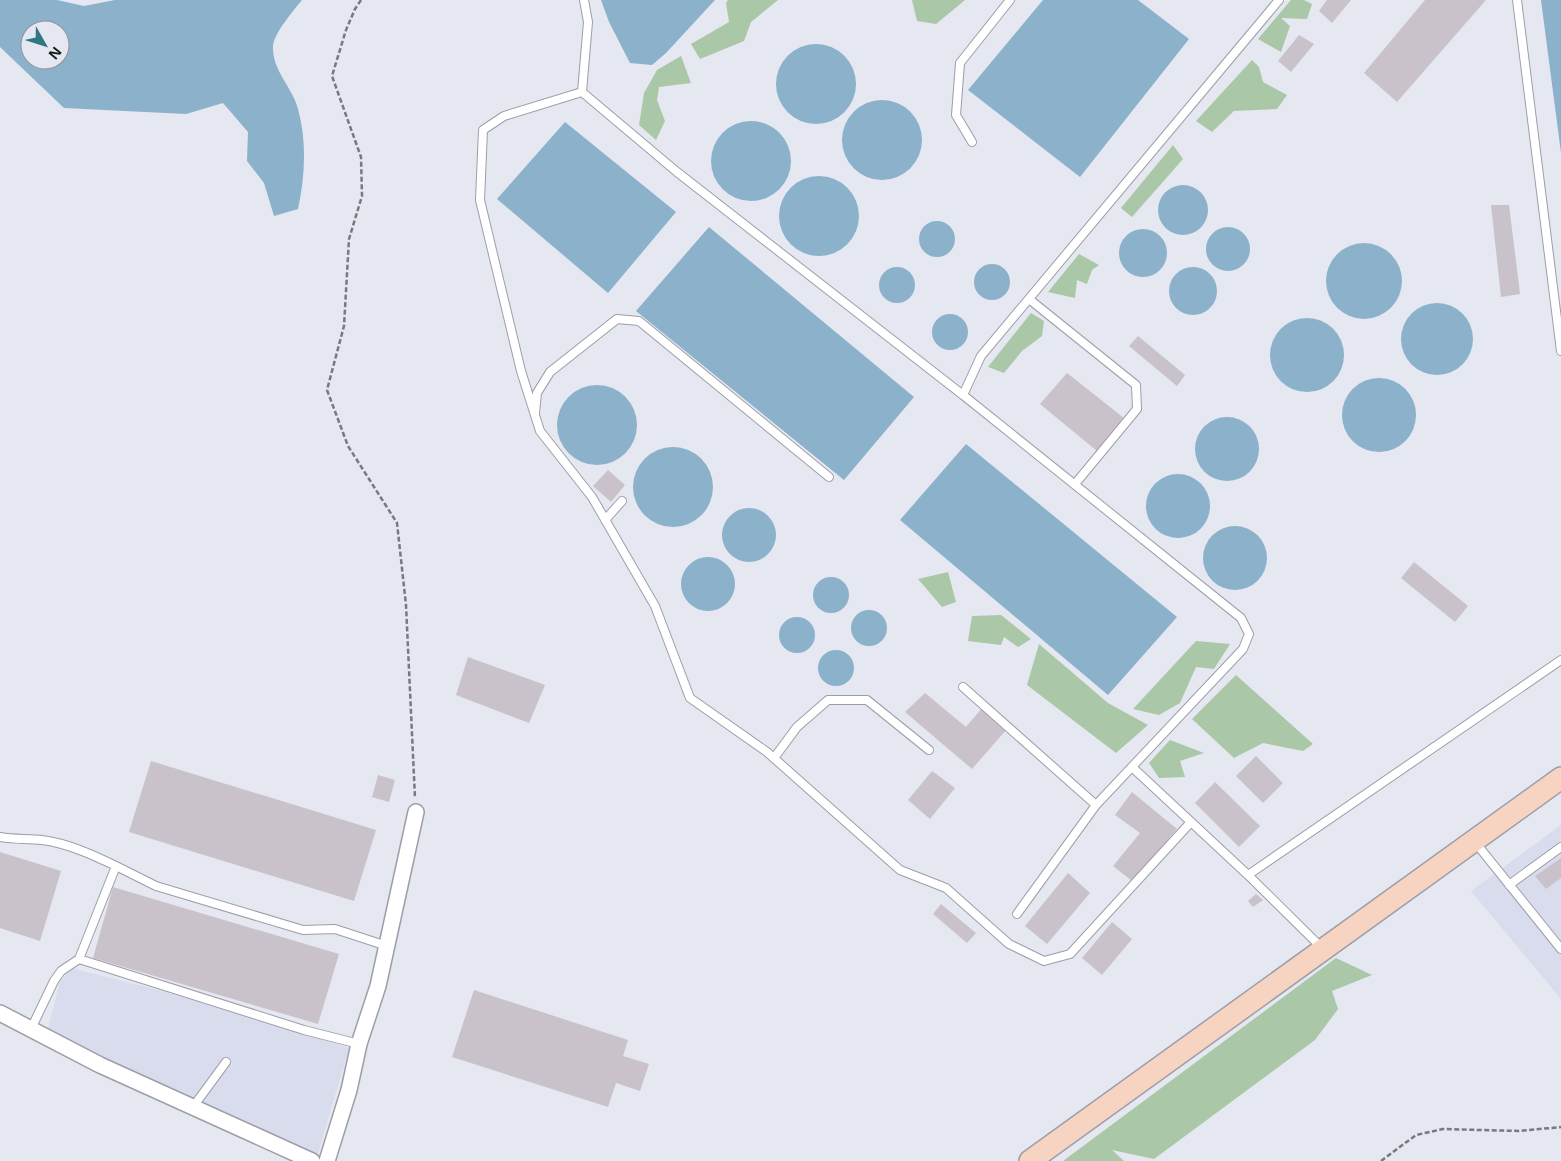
<svg xmlns="http://www.w3.org/2000/svg" width="1561" height="1161" font-family="'Open Sans',sans-serif">
<style>
.built{fill:#d9dced}
.green{fill:#aac7a7}
.water{fill:#8bb1cb;fill-rule:evenodd}
.building{fill:#c9c2ca}
.lines{fill:none;stroke-linecap:round;stroke-linejoin:round}
.lane-casing{stroke:#9d9ea8;stroke-width:10}
.street-casing{stroke:#9d9ea8;stroke-width:18}
.secondary-casing{stroke:#9d9ea8;stroke-width:24}
.path{stroke:#77797f;stroke-width:2.5;stroke-dasharray:5 2.5;stroke-linecap:butt}
.lane{stroke:#fff;stroke-width:8}
.street{stroke:#fff;stroke-width:15}
.secondary{stroke:#f7d3c2;stroke-width:21}
</style>
<rect width="100%" height="100%" fill="#e5e7f1"/>
<!-- built -->
<path class="built" d="M1561,825V999L1471,891Z
M71,968L162,991L349,1048L317,1157L47,1032L60,982Z"/>
<!-- green -->
<path class="green" d="M728,0H778L751,22L744,41L700,59L691,44L729,22L726,3Z
M912,0H965L936,24L917,21Z
M1291,0H1304L1312,4L1307,19L1281,18L1290,26L1281,52L1258,39Z
M681,56L691,83L659,87L657,100L665,121L656,140L639,125L644,93L657,70Z
M1252,60L1259,67L1263,82L1287,95L1277,109L1234,111L1212,132L1196,121Z
M1173,145L1183,159L1132,217L1121,208Z
M1079,254L1099,265L1092,270L1087,284L1077,280L1075,298L1048,292Z
M1031,313L1044,321L1042,336L1022,351L1004,373L988,367Z
M948,572L956,602L942,607L918,579Z
M1001,615L1031,639L1018,647L1004,637L1001,645L968,641L972,616Z
M1196,641L1230,644L1214,669L1196,667L1180,703L1159,715L1133,709Z
M1039,644L1108,703L1148,725L1116,753L1027,685Z
M1236,675L1313,744L1303,751L1263,743L1234,758L1192,719Z
M1170,740L1204,753L1180,761L1185,777L1159,778L1149,763Z
M1336,958L1372,975L1332,991L1338,1009L1315,1040L1154,1159L1112,1150L1124,1161H1063Z"/>
<!-- water -->
<path class="water" d="M0,0H57L84,6L115,0H302C294,10 274,33 273,46C272,71 292,86 298,109C307,142 305,176 298,209L274,216L264,183L247,161L248,132L223,103L186,114L64,108L0,47ZM30,30H60V60H30Z
M601,0H715L666,53L652,65L630,63L609,22Z
M1043,0H1138L1189,39L1080,177L968,90Z
M1541,0H1561V153Z
M776 84a40 40 0 1 1 80 0a40 40 0 1 1-80 0Z
M842 140a40 40 0 1 1 80 0a40 40 0 1 1-80 0Z
M711 161a40 40 0 1 1 80 0a40 40 0 1 1-80 0Z
M565,122L676,212L608,293L497,199Z
M779 216a40 40 0 1 1 80 0a40 40 0 1 1-80 0Z
M1158 210a25 25 0 1 1 50 0a25 25 0 1 1-50 0Z
M919 239a18 18 0 1 1 36 0a18 18 0 1 1-36 0Z
M1206 249a22 22 0 1 1 44 0a22 22 0 1 1-44 0Z
M709,227L914,397L844,480L636,311Z
M1119 253a24 24 0 1 1 48 0a24 24 0 1 1-48 0Z
M1326 281a38 38 0 1 1 76 0a38 38 0 1 1-76 0Z
M974 282a18 18 0 1 1 36 0a18 18 0 1 1-36 0Z
M1169 291a24 24 0 1 1 48 0a24 24 0 1 1-48 0Z
M879 285a18 18 0 1 1 36 0a18 18 0 1 1-36 0Z
M1401 339a36 36 0 1 1 72 0a36 36 0 1 1-72 0Z
M932 332a18 18 0 1 1 36 0a18 18 0 1 1-36 0Z
M1270 355a37 37 0 1 1 74 0a37 37 0 1 1-74 0Z
M1342 415a37 37 0 1 1 74 0a37 37 0 1 1-74 0Z
M557 425a40 40 0 1 1 80 0a40 40 0 1 1-80 0Z
M1195 449a32 32 0 1 1 64 0a32 32 0 1 1-64 0Z
M966,444L1177,617L1108,695L900,520Z
M633 487a40 40 0 1 1 80 0a40 40 0 1 1-80 0Z
M1146 506a32 32 0 1 1 64 0a32 32 0 1 1-64 0Z
M722 535a27 27 0 1 1 54 0a27 27 0 1 1-54 0Z
M1203 558a32 32 0 1 1 64 0a32 32 0 1 1-64 0Z
M681 584a27 27 0 1 1 54 0a27 27 0 1 1-54 0Z
M813 595a18 18 0 1 1 36 0a18 18 0 1 1-36 0Z
M851 628a18 18 0 1 1 36 0a18 18 0 1 1-36 0Z
M779 635a18 18 0 1 1 36 0a18 18 0 1 1-36 0Z
M818 668a18 18 0 1 1 36 0a18 18 0 1 1-36 0Z"/>
<!-- building -->
<path class="building" d="M1327,0H1351L1332,23L1319,11Z
M1425,0H1486L1397,102L1364,73Z
M1299,35L1314,44L1291,72L1278,61Z
M1491,205H1509L1520,294L1501,297Z
M1138,336L1185,375L1177,386L1129,346Z
M1067,373L1124,418L1097,451L1040,404Z
M608,470L625,485L611,502L593,486Z
M1414,562L1468,606L1455,622L1401,578Z
M468,657L545,685L529,723L456,695Z
M925,693L966,727L982,708L1007,729L972,769L905,712Z
M1256,756L1283,783L1263,803L1236,776Z
M151,761L376,830L354,901L129,832Z
M932,771L955,788L930,819L908,800Z
M378,775L395,780L389,802L372,797Z
M1215,782L1260,826L1239,847L1195,803Z
M1132,792L1177,829L1132,881L1113,866L1140,833L1115,815Z
M0,852L61,871L40,941L0,928Z
M1561,858V878L1546,889L1535,876Z
M1068,873L1090,893L1047,944L1025,926Z
M113,887L339,954L318,1024L93,958Z
M1256,894L1263,900L1253,907L1248,901Z
M941,904L976,933L967,943L933,914Z
M1112,922L1132,939L1102,975L1082,958Z
M474,990L628,1040L623,1056L649,1064L640,1091L616,1083L608,1107L452,1057Z"/>
<g class="lines">
<defs>
<path id="lane" d="M1517,0L1561,351
M582,92L588,22L584,0
M972,142L956,115L960,63L1010,0
M1029,299L1136,385L1137,409L1075,484
M963,395L677,172L582,92L504,116L483,130L480,200L521,371L540,431L592,497L655,606L690,698L767,752L900,870L946,888L1009,944L1044,961L1070,954L1191,822
M535,413L537,393L550,372L617,319L639,321L829,477
M605,520L622,501
M963,687L1096,805
M774,758L797,727L828,700H867L929,750
M1132,767L1248,875L1322,948
M0,837C15,840 28,838 42,840C67,843 93,855 116,866
M1475,842L1561,949
M1248,875L1561,660
M1509,885L1561,847
M1017,914L1096,805L1243,649L1249,634L1241,618L963,395L981,356L1279,0
M79,959L116,866L156,886L303,930L335,929L387,946
M31,1029L54,981L61,971L79,959L304,1030L359,1044
M193,1107L226,1062"/>
<path id="street" d="M0,1013L100,1065L312,1161
M327,1161L349,1090L359,1044L378,986L416,812"/>
<path id="secondary" d="M1030,1161L1561,778"/>
</defs>
<!-- lane casing -->
<use href="#lane" class="lane-casing"/>
<!-- street casing -->
<use href="#street" class="street-casing"/>
<!-- secondary casing -->
<use href="#secondary" class="secondary-casing"/>
<!-- path -->
<path class="path" d="M361,0L355,9L346,30L332,76L361,157L362,196L349,239L344,326L327,390L348,446L397,523L406,605L415,798
M1381,1161L1416,1135L1443,1129L1519,1131L1561,1127"/>
<!-- lane -->
<use href="#lane" class="lane"/>
<!-- street -->
<use href="#street" class="street"/>
<!-- secondary -->
<use href="#secondary" class="secondary"/>
</g>
<!-- north arrow -->
<g transform="translate(45 45) rotate(129)"><circle r="24" fill="#e5e7f1" stroke="#93949b"/>
<path d="M0-4L9 19L0 12L-9 19Z" fill="#317684"/>
<text y="-8" font-size="14" font-weight="bold" text-anchor="middle" fill="#17181b">N</text>
</g>
</svg>
